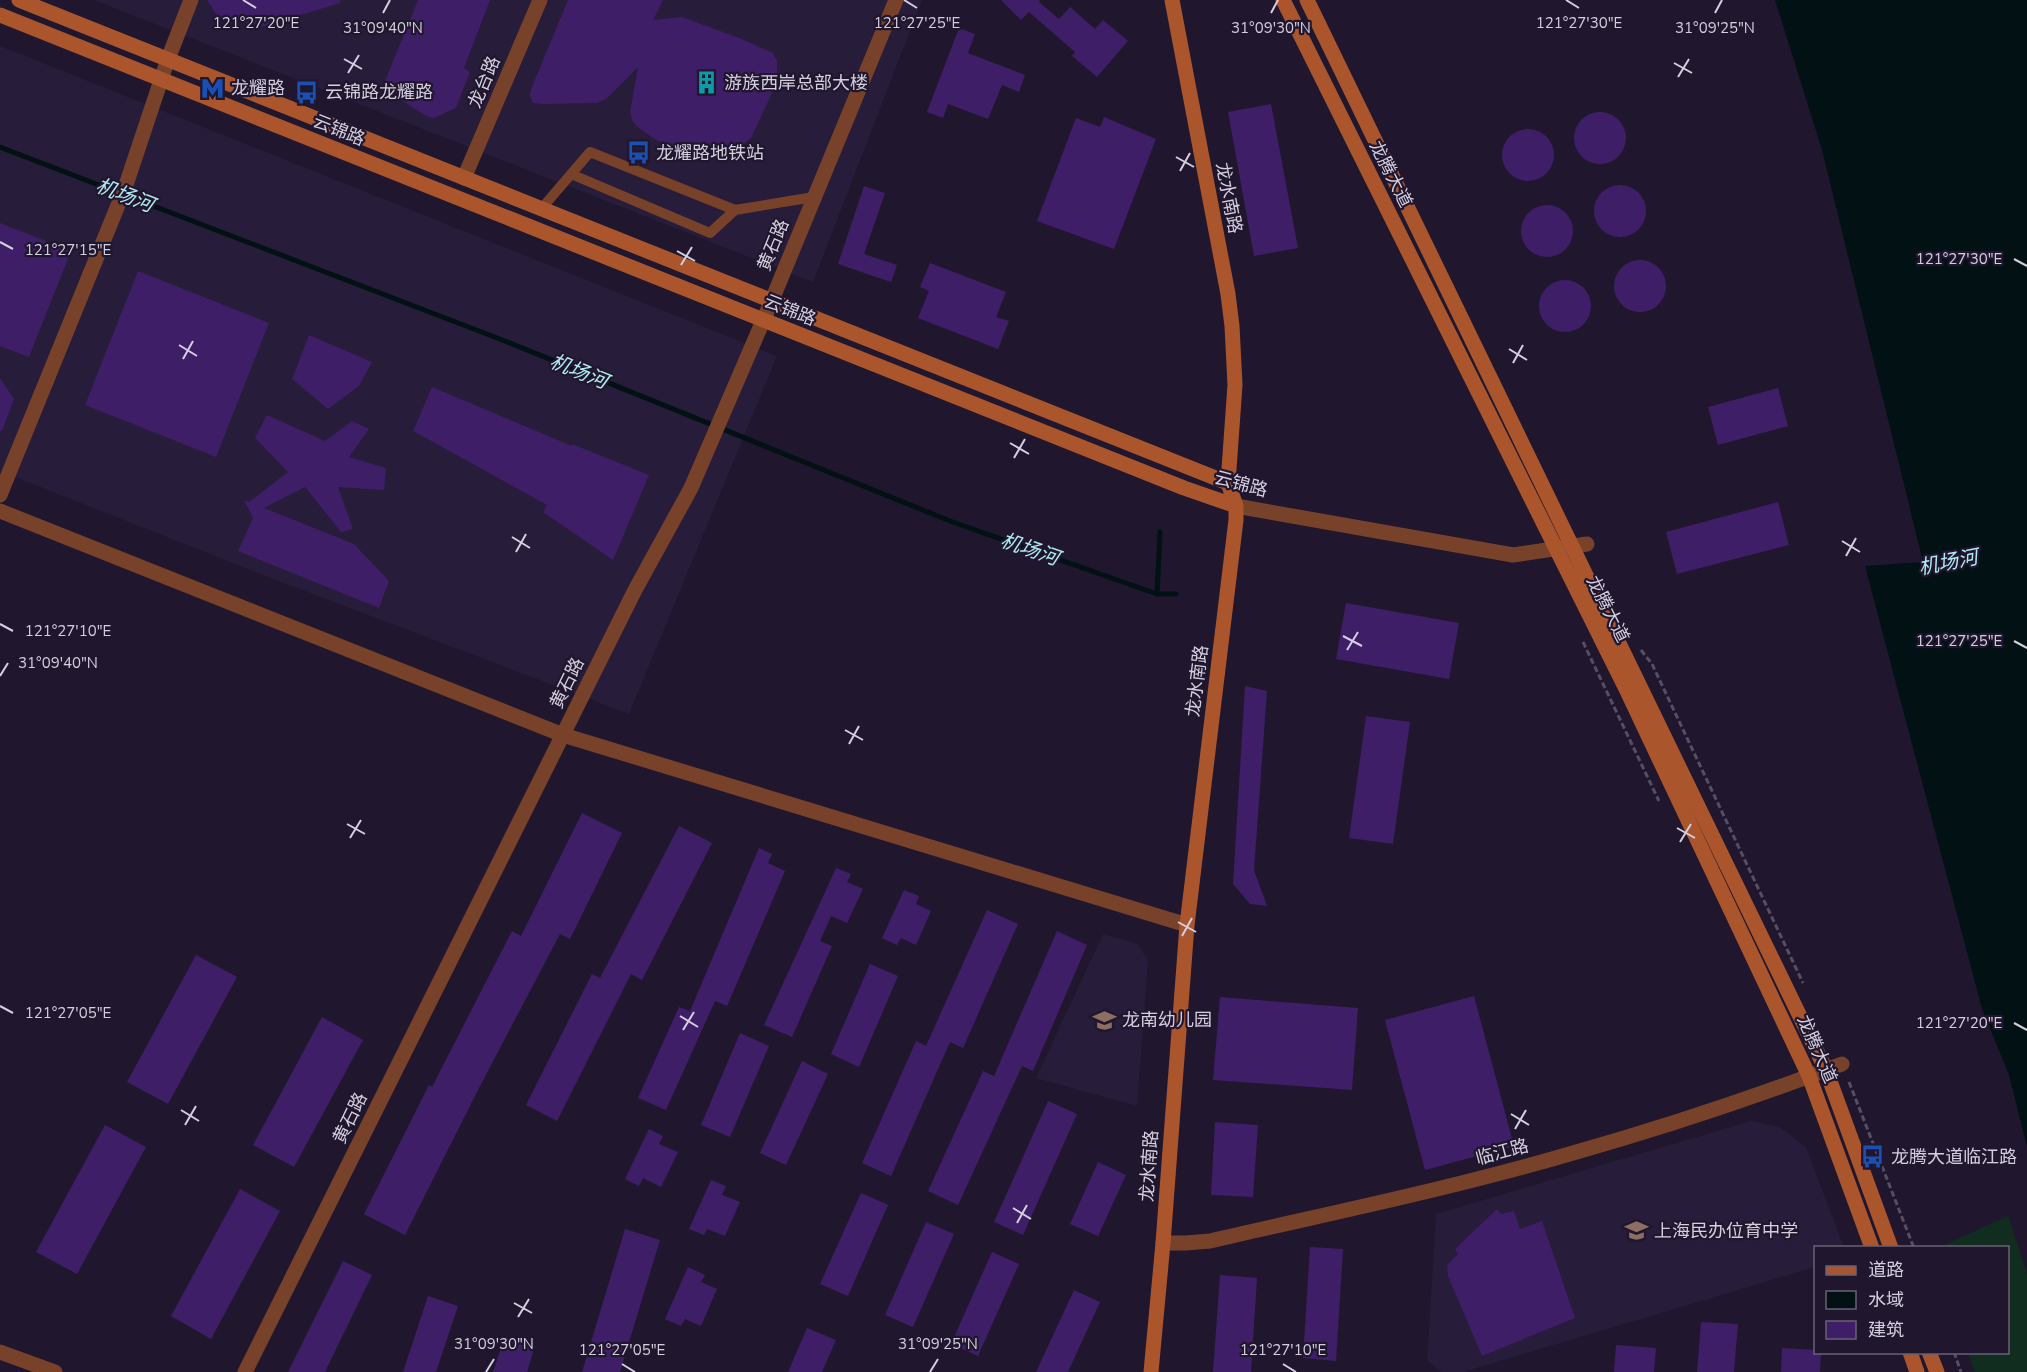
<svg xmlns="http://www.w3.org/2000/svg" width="2027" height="1372" font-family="'Nunito Sans','Noto Sans SC',sans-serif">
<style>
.built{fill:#271c3a}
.green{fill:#112d1f}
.water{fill:#021114}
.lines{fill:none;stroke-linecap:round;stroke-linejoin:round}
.stream{stroke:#021114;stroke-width:5}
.building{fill:#3f1e68}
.path{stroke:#564e63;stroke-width:3;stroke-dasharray:6 3;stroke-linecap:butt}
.service{stroke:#78422a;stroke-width:10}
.minor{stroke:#78422a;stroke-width:15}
.tertiary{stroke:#78422a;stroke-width:15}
.secondary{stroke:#ab552d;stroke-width:15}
.ticks{fill:none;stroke:#d4cfdf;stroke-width:2}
.labels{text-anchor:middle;stroke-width:4.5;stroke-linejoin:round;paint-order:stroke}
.street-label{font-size:18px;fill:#d4cfdf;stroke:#20172e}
.poi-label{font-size:18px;fill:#d4cfdf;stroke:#20172e;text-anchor:start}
.water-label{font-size:20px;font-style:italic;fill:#b0ebf5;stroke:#20172e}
.ticks-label{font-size:15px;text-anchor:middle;fill:#d4cfdf;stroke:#20172e;stroke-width:4.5;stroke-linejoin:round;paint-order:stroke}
</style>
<rect width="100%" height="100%" fill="#20172e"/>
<!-- built -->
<path class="built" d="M94,0H922L813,282Z
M0,46L777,356L629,714L263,575L0,471Z
M1103,934L1138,944L1148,961L1137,1106L1036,1078Z
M1751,1121L1780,1127L1806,1148L1844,1247L1816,1248L1815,1267L1463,1372H1441L1427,1360L1436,1214Z"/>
<!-- green -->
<path class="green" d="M2008,1216L2027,1274V1372H1975L1968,1353L2008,1352V1248L1940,1247Z"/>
<!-- water -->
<path class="water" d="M1775,0H2027V1147L2009,1075L1982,1009L1865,566L1923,562L1822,150Z"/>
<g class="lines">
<!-- stream -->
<path class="stream" d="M0,147L505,341L950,521L1157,594H1176
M1157,594L1160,532"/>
</g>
<!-- building -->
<path class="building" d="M207,0H340V3L264,26L218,17Z
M418,0H490L464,68L470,72L456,108L434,118L426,116L386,90L385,81Z
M568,0H663L653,20L682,17L742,39L773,53L777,61V72L771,95L751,138L741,146L706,156L681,150L658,141L640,129L633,122L630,112L638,67L606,99L597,103L543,104L533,103L530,96L531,89Z
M1001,0H1040L1039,2L1059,19L1070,7L1095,29L1103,20L1128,41L1097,77L1072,56L1075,52L1029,12L1021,20Z
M959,28L975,34L968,53L1025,75L1019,92L1002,85L988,119L948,104L943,118L927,112Z
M1271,104L1298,248L1254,256L1228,112Z
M1574 138a26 26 0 1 1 52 0a26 26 0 1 1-52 0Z
M1104,117L1156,139L1114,249L1037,221L1076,118L1100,127Z
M1502 155a26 26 0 1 1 52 0a26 26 0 1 1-52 0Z
M1594 211a26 26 0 1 1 52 0a26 26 0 1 1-52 0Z
M864,186L885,193L864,254L897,265L891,282L838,264Z
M1521 231a26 26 0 1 1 52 0a26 26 0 1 1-52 0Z
M0,223L71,251L29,357L0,346Z
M1614 286a26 26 0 1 1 52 0a26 26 0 1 1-52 0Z
M930,263L1006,292L996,317L1009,321L998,349L918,318L929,291L920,287Z
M138,271L269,323L216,457L85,405Z
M1539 306a26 26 0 1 1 52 0a26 26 0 1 1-52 0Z
M309,335L372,362L359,386L328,409L292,379Z
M0,378L14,399L2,431H0Z
M432,387L572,446V444L649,475L613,560L543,512L547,505L413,431Z
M1778,388L1788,426L1718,445L1708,407Z
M267,415L325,441L352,421L369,429L349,457L386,468L384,490L338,487L353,529L341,532L305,487L264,508L354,544L389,581L379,608L238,551L253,518L244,500L249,502L288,472L255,438Z
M1778,502L1789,545L1677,574L1666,532Z
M1346,603L1459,623L1449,679L1336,659Z
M1245,686L1267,691L1254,870L1267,906L1250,904L1233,884Z
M1366,716L1410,722L1393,844L1349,838Z
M582,813L622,833L570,939L560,934L479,1088L405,1235L364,1214L429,1085L432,1087L512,931L521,936Z
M679,826L712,843L642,980L631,974L557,1121L526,1105L592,974L600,978Z
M759,848L772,854L768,863L785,871L727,1006L715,1001L666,1110L638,1098L679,1007L690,1011Z
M836,868L851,874L847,882L863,889L847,923L831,916L820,941L832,946L792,1037L764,1025Z
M904,890L919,896L916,904L931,911L916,945L901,938L897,945L882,938Z
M987,910L1018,924L963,1048L950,1042L891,1176L862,1163L916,1041L926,1046Z
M1057,931L1087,945L1033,1071L1022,1066L958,1205L928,1191L983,1071L994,1076Z
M196,955L237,977L168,1104L127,1082Z
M870,964L898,976L859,1067L831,1054Z
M1474,996L1514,1146L1425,1170L1385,1020Z
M1220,997L1358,1008L1352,1090L1213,1080Z
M322,1017L363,1040L294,1167L253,1145Z
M740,1033L769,1046L730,1137L701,1125Z
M802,1061L828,1074L786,1165L760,1153Z
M1048,1101L1077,1114L1023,1235L994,1222Z
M1215,1122L1258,1125L1253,1197L1211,1195Z
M105,1125L146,1147L77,1274L36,1252Z
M649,1129L663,1136L659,1144L678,1152L661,1187L643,1178L639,1186L625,1179Z
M1098,1162L1126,1175L1098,1236L1070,1224Z
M711,1180L726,1186L722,1195L740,1202L725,1236L707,1229L704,1235L689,1229Z
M240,1189L280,1211L211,1339L171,1316Z
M861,1193L888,1205L848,1296L820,1284Z
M1497,1209L1501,1214L1514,1211L1520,1229L1542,1221L1575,1318L1482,1356L1448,1276L1447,1265L1458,1254L1455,1249Z
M926,1222L954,1234L913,1327L885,1315Z
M625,1229L660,1240L620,1372H582Z
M1310,1247L1343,1249L1336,1361L1303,1358Z
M992,1252L1019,1264L978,1356L951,1344Z
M343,1261L372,1275L325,1372H288Z
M688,1267L705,1275L701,1282L717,1289L701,1326L685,1319L681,1326L665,1319Z
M1220,1275L1257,1278L1251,1372H1213Z
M1074,1290L1100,1302L1068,1372H1036Z
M428,1296L458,1306L436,1372H403Z
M1701,1322L1738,1324L1734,1372H1697Z
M807,1328L836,1340L822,1372H788Z
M505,1336L535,1346L527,1372H493Z
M1616,1345L1656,1348L1654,1372H1614Z
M1782,1348L1815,1350V1353H1821L1820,1372H1781Z"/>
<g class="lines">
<!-- path -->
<path class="path" d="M1583,642L1659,801
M1641,650L1652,664L1803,983
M1849,1082L1914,1248
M1954,1352L1961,1372"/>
<!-- service -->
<path class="service" d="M571,174L710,233L735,210
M542,208L590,152L735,210L814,197"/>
<!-- minor -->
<path class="minor" d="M0,511L563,735L1187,925
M1163,1243H1186L1210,1241C1331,1213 1454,1188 1573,1153C1665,1127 1752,1098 1842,1064
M0,1352L55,1372
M245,1372L635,590L691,488L772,300L896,0"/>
<!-- tertiary -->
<path class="tertiary" d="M464,178L540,0
M0,495L125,188L168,59L191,0
M1236,506L1513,555L1587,544"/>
<!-- secondary -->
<path class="secondary" d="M19,0L1228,483
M1283,0L1627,691L1809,1076L1872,1248
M1307,0L1826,1070L1891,1248
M0,15L1184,488L1236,506
M1910,1352L1917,1372
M1929,1352L1937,1372
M1151,1372L1163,1243L1187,925L1236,520V506L1228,483L1235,385L1232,326L1228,294L1172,0"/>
</g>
<!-- ticks -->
<path class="ticks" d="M243,0L256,8M904,0L917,8M1566,0L1579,8M383,13L390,0M1271,13L1278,0M1715,13L1722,0M344,59L362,69M1674,63L1692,73M348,73L359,55M1678,77L1689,59M1176,157L1194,167M1180,171L1190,153M0,242L13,249M677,251L695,261M2014,259L2027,266M681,265L692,247M179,345L197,356M1509,349L1527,360M183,359L193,341M1513,363L1523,345M1010,443L1029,454M1014,458L1025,439M512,537L530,548M1842,541L1860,552M516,552L526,534M1846,556L1856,538M0,624L13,631M1343,636L1362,646M2014,641L2027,648M1347,650L1358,632M0,676L8,663M845,730L863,740M849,744L859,726M347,824L365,834M1677,828L1695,838M350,838L361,820M1680,842L1691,824M1178,922L1196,932M1182,936L1192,918M0,1006L13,1013M680,1016L698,1027M2014,1023L2027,1030M683,1030L694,1012M181,1110L199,1121M1511,1114L1529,1125M185,1125L196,1106M1515,1129L1526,1110M1013,1208L1031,1219M1017,1223L1027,1205M514,1303L532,1313M518,1317L529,1299M622,1364L635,1372M1283,1364L1296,1372M486,1372L494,1359M930,1372L938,1359"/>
<!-- icons -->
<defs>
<symbol id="building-bare" viewBox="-9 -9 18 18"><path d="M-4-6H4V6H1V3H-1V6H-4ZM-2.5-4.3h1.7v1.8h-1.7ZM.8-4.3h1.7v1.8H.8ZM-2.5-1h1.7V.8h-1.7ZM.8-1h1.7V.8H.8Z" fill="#0f9aa8" stroke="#20172e" stroke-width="2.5" paint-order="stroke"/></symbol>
<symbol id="metro-bare" viewBox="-9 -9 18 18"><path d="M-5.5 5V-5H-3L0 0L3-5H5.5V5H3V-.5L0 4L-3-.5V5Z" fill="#1a4fb4" stroke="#20172e" stroke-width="2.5" paint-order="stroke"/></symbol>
<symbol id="bus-bare" viewBox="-9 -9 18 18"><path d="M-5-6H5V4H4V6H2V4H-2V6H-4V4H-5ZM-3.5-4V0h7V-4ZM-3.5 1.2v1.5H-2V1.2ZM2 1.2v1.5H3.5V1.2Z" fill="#1a4fb4" stroke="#20172e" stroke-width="2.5" paint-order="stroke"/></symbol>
<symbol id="school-bare" viewBox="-9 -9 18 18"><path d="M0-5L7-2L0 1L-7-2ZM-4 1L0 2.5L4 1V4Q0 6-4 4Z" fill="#8d6e63" stroke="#20172e" stroke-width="2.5" paint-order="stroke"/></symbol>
</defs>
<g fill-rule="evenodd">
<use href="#building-bare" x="690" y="66" width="33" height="33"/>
<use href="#metro-bare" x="196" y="72" width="33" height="33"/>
<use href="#bus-bare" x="290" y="76" width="33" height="33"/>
<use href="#bus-bare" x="622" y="136" width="33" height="33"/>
<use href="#school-bare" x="1088" y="1004" width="33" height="33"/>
<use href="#bus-bare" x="1856" y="1140" width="33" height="33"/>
<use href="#school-bare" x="1620" y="1214" width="33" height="33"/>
</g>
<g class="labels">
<!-- street labels -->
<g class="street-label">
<text transform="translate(484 82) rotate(-67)" y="6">龙台路</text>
<text transform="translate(339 130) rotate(22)" y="6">云锦路</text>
<text transform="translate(1391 174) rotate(63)" y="6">龙腾大道</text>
<text transform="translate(1229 198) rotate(79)" y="6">龙水南路</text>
<text transform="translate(773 245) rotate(-68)" y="6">黄石路</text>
<text transform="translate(790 310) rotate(22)" y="6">云锦路</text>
<text transform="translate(1241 484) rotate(15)" y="6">云锦路</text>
<text transform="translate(1608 609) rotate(63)" y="6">龙腾大道</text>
<text transform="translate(1197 681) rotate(-83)" y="6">龙水南路</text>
<text transform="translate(567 683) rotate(-64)" y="6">黄石路</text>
<text transform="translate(1817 1049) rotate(66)" y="6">龙腾大道</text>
<text transform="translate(350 1118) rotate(-64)" y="6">黄石路</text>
<text transform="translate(1502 1152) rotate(-15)" y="6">临江路</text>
<text transform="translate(1149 1166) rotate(-86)" y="6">龙水南路</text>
</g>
<!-- poi labels -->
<g class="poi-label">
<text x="724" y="89">游族西岸总部大楼</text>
<text x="231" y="94">龙耀路</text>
<text x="325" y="98">云锦路龙耀路</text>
<text x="656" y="159">龙耀路地铁站</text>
<text x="1122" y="1026">龙南幼儿园</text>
<text x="1891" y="1163">龙腾大道临江路</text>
<text x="1654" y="1237">上海民办位育中学</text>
</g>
<!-- water labels -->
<g class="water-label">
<text transform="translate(125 195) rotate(21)" y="7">机场河</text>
<text transform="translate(579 371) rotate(22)" y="7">机场河</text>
<text transform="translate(1030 549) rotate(19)" y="7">机场河</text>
<text transform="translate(1948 562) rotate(-11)" y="7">机场河</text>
</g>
</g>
<g class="ticks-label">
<text x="256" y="28">121°27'20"E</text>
<text x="917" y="28">121°27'25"E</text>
<text x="1579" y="28">121°27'30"E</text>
<text x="383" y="33">31°09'40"N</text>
<text x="1271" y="33">31°09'30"N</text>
<text x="1715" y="33">31°09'25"N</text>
<text x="68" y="255">121°27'15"E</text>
<text x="1959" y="264">121°27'30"E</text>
<text x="68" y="636">121°27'10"E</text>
<text x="1959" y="646">121°27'25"E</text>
<text x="58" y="668">31°09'40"N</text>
<text x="68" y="1018">121°27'05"E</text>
<text x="1959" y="1028">121°27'20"E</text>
<text x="494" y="1349">31°09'30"N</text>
<text x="938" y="1349">31°09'25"N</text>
<text x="622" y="1355">121°27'05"E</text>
<text x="1283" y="1355">121°27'10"E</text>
</g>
<!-- legend -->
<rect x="1814" y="1246" width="195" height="108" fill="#20172e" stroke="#686175" stroke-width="1.5"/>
<rect x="1826" y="1266" width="30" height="9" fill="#ab552d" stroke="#686175" stroke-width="1.5"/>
<text x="1868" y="1276" font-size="18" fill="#d4cfdf">道路</text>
<rect x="1826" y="1291" width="30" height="18" fill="#021114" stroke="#686175" stroke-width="1.5"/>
<text x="1868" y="1306" font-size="18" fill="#d4cfdf">水域</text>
<rect x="1826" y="1321" width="30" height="18" fill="#3f1e68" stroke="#686175" stroke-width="1.5"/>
<text x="1868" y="1336" font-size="18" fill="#d4cfdf">建筑</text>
</svg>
